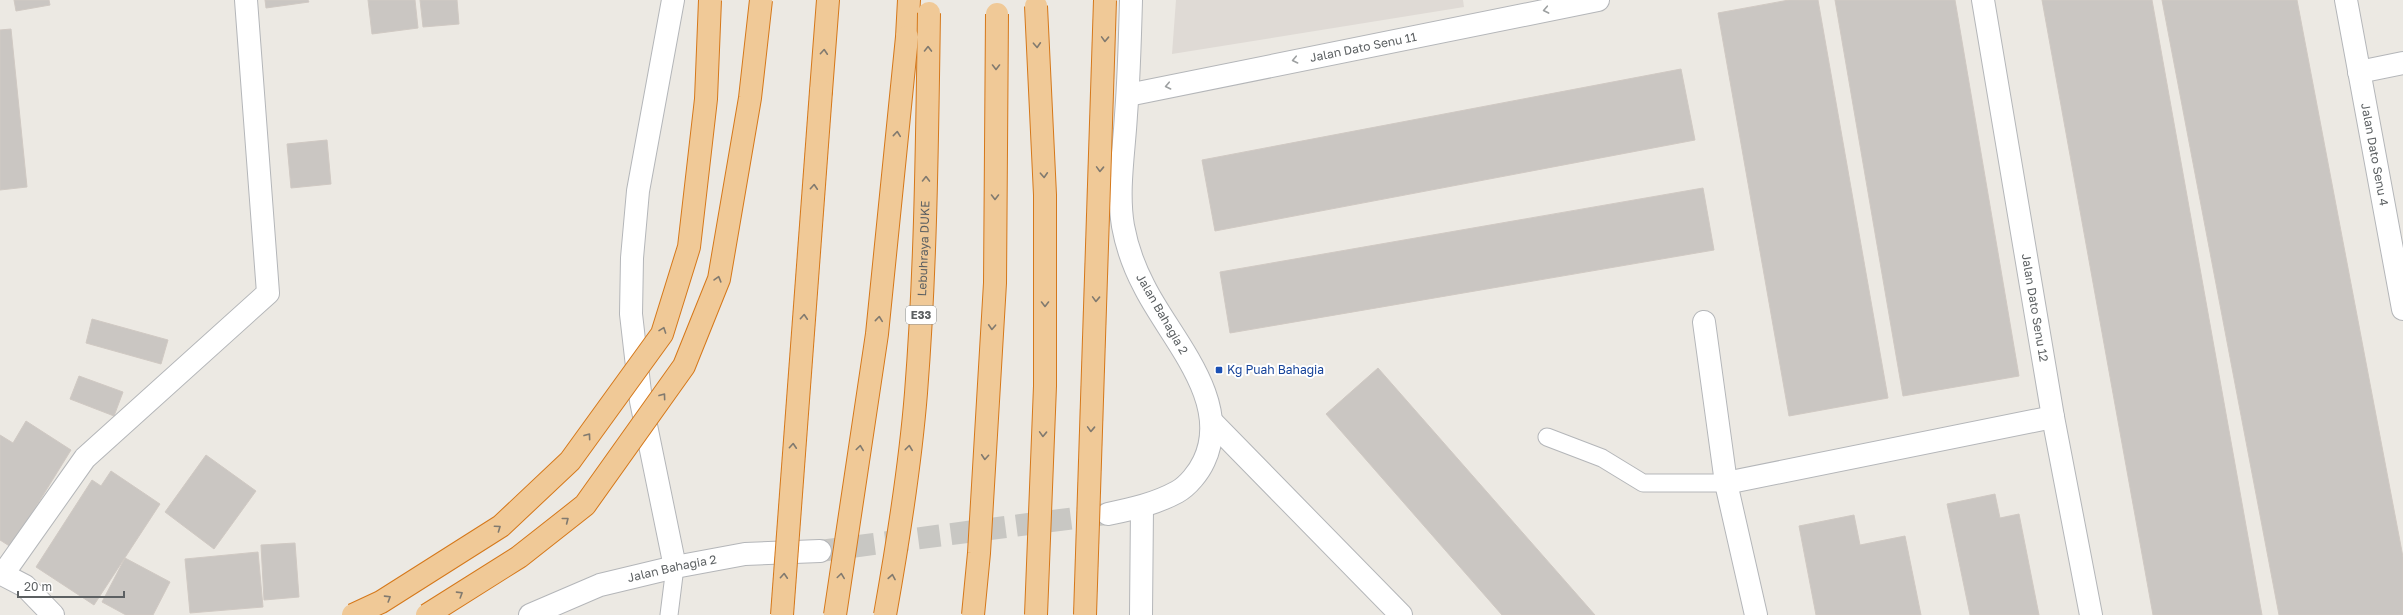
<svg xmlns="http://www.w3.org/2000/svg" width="2403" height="615" font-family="'Golos Text',sans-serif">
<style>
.education{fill:#dfdad5}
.building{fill:#cac6c2;stroke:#d0c9c3}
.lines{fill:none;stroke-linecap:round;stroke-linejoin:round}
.street-tunnel{stroke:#c8c7c3;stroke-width:22;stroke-dasharray:22 11;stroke-linecap:butt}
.lane-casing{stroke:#b4b6b9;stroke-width:19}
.street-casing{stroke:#b4b6b9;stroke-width:24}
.highway-casing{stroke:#d5781a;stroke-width:24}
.lane{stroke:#fff;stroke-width:17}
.street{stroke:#fff;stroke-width:22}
.highway{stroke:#f0c997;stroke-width:22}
.highway-bridge-casing{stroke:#d5781a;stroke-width:24;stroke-linecap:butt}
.highway-bridge{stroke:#f0c997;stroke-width:22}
.oneway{stroke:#9da0a1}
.oneway2{stroke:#817a6f}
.transit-dot{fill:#1a4fb4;stroke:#fff;stroke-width:1.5}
.labels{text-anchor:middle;stroke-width:4;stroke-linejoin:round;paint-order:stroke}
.shield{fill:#fff;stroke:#8d9091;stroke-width:1}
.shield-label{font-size:11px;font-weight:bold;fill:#5c6062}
.street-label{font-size:12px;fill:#5c6062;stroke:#fff}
.transit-label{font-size:12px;fill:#164399;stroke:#fff;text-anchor:start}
</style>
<rect width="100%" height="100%" fill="#ece9e3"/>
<!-- education -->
<path class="education" d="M1176,0H1463L1464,7L1172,54Z"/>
<!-- building -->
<path class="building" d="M14,0H49L50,5L16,11Z
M265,0H308L309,2L266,8Z
M368,0H415L418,28L372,34Z
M420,0H457L459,24L423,27Z
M1789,0H1818L1888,398L1789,416L1718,13Z
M1835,0H1955L2019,376L1903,396Z
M2042,0H2152L2262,615H2153Z
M2162,0H2297L2403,557V615H2279Z
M11,29L27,187L0,190V30Z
M1681,69L1695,140L1215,231L1202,160Z
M327,140L331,184L291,188L287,144Z
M1703,188L1714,250L1230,333L1220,272Z
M92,319L168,340L161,364L86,343Z
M1378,368L1595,615H1502L1326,414Z
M79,376L123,392L114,416L70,399Z
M26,421L71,450L11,547L0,540V435L13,443Z
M206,455L256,491L214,549L165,512Z
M111,471L160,504L94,605L36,567L92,480L101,486Z
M1995,494L2000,518L2019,514L2039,615H1970L1947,504Z
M1854,515L1860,545L1905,536L1921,615H1816L1799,526Z
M295,543L299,597L264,600L261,545Z
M258,552L263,607L190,613L185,559Z
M125,558L170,582L153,615H126L102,602Z"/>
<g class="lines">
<!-- street-tunnel -->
<path class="street-tunnel" d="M820,551L1106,514"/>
<defs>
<path id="lane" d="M1547,437L1602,458L1643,483H1726
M669,615L675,567"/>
<g id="street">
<path d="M673,0L638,191L632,258L631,314L641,401L675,567"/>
<path id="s1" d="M1983,0L2053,417L2091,615"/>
<path id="s2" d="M2346,0L2403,309"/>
<path d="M2359,72L2403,63"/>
<path id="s3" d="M1128,95L1598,0"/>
<path d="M1704,322L1726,483L1756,615"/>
<path d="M1212,422L1401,615"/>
<path d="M1726,483L2053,417"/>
<path d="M1108,514C1132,509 1155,504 1177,492C1188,486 1199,472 1204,461C1233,400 1169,337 1144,286C1134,267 1127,248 1123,226C1117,190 1124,152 1126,115C1129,77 1130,38 1131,0"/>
<path d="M0,573L25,586L53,615"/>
<path d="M3,574L85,458L268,293L246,0"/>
<path id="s4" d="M530,615L600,585L675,567L745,554L820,551"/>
<path d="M1141,615L1142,507"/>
</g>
<path id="highway" d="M907,37L909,0
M821,91L828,0"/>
</defs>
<!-- lane casing -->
<use href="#lane" class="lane-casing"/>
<!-- street casing -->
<use href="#street" class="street-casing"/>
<!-- highway casing -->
<use href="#highway" class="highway-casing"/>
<!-- lane -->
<use href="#lane" class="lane"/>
<!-- street -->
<use href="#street" class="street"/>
<!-- highway -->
<use href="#highway" class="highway"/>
<defs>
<g id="highway-bridge">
<path d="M1036,6L1045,195V386L1036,615"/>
<path d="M353,615L381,602L501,526L570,461L662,334L689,247L706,99L710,0"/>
<path d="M427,615L519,557L585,505L684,366L719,279L750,98L761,0"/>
<path d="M782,615L821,91"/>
<path d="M835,615L877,334L907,37"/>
<path id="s5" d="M885,615C898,542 910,467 916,393C926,266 927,140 929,13"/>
<path d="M973,615L979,553L995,283L997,14"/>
<path d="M1085,615L1105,0"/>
</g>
</defs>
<!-- highway-bridge casing -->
<use href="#highway-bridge" class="highway-bridge-casing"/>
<!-- highway-bridge -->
<use href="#highway-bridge" class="highway-bridge"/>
</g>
<!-- one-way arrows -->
<defs><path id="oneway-chevron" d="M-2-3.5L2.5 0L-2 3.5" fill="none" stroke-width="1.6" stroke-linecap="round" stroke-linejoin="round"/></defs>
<g class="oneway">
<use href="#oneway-chevron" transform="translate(1546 10) rotate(169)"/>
<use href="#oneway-chevron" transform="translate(1295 60) rotate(168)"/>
<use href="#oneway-chevron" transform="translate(1168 86) rotate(168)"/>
</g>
<g class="oneway2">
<use href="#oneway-chevron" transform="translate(1105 39) rotate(92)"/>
<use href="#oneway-chevron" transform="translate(1037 45) rotate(87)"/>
<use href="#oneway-chevron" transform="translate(928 49) rotate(-89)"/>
<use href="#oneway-chevron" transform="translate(824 52) rotate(-86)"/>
<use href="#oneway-chevron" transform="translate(996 67) rotate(90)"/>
<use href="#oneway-chevron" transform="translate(897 134) rotate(-84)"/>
<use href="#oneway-chevron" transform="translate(1100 169) rotate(92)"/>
<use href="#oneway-chevron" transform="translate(1044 175) rotate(87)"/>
<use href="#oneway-chevron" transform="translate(926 179) rotate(-89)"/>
<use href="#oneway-chevron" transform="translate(814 187) rotate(-86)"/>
<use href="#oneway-chevron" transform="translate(995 197) rotate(90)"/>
<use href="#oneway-chevron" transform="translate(718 279) rotate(-74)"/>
<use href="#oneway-chevron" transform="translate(1096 299) rotate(92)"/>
<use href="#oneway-chevron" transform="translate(1045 304) rotate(90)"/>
<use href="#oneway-chevron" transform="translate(804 317) rotate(-86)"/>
<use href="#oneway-chevron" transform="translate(879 319) rotate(-84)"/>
<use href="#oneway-chevron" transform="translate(992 327) rotate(93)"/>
<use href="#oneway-chevron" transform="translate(663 330) rotate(-70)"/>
<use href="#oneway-chevron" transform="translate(663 396) rotate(-54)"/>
<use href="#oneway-chevron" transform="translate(1091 429) rotate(92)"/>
<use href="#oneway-chevron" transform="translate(1043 434) rotate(92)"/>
<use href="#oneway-chevron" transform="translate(588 436) rotate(-54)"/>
<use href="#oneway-chevron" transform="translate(793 446) rotate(-86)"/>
<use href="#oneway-chevron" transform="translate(860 448) rotate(-82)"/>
<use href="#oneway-chevron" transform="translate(909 448) rotate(-83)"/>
<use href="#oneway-chevron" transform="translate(985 457) rotate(94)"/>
<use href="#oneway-chevron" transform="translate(566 520) rotate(-38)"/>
<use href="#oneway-chevron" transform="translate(498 528) rotate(-35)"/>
<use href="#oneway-chevron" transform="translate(784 576) rotate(-86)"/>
<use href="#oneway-chevron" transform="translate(841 576) rotate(-82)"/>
<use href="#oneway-chevron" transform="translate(892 577) rotate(-80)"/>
<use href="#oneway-chevron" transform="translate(460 594) rotate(-32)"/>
<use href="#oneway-chevron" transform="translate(388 598) rotate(-32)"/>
</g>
<!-- markers -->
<rect class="transit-dot" x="1215" y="366" width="8" height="8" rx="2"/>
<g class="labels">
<!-- shield labels -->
<rect class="shield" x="906" y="306" width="30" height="18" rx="3"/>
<g class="shield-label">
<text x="921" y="319">E33</text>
</g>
<!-- street labels -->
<g class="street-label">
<text dy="4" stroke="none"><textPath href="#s3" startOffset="240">Jalan Dato Senu 11</textPath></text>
<text dy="4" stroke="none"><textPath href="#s2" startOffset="157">Jalan Dato Senu 4</textPath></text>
<text dy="4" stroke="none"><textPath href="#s5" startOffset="369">Lebuhraya DUKE</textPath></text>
<text dy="4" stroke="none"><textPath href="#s1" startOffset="312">Jalan Dato Senu 12</textPath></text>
<text transform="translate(1162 314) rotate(60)" y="4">Jalan Bahagia 2</text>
<text dy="4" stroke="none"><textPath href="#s4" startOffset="150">Jalan Bahagia 2</textPath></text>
</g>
<!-- transit labels -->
<g class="transit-label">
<text x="1227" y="374">Kg Puah Bahagia</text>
</g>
</g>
<!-- scale -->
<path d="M18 591v6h106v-6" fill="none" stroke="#5c6062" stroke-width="2"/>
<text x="24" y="591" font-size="12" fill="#5c6062" stroke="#ffffff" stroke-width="3" paint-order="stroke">20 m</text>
</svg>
